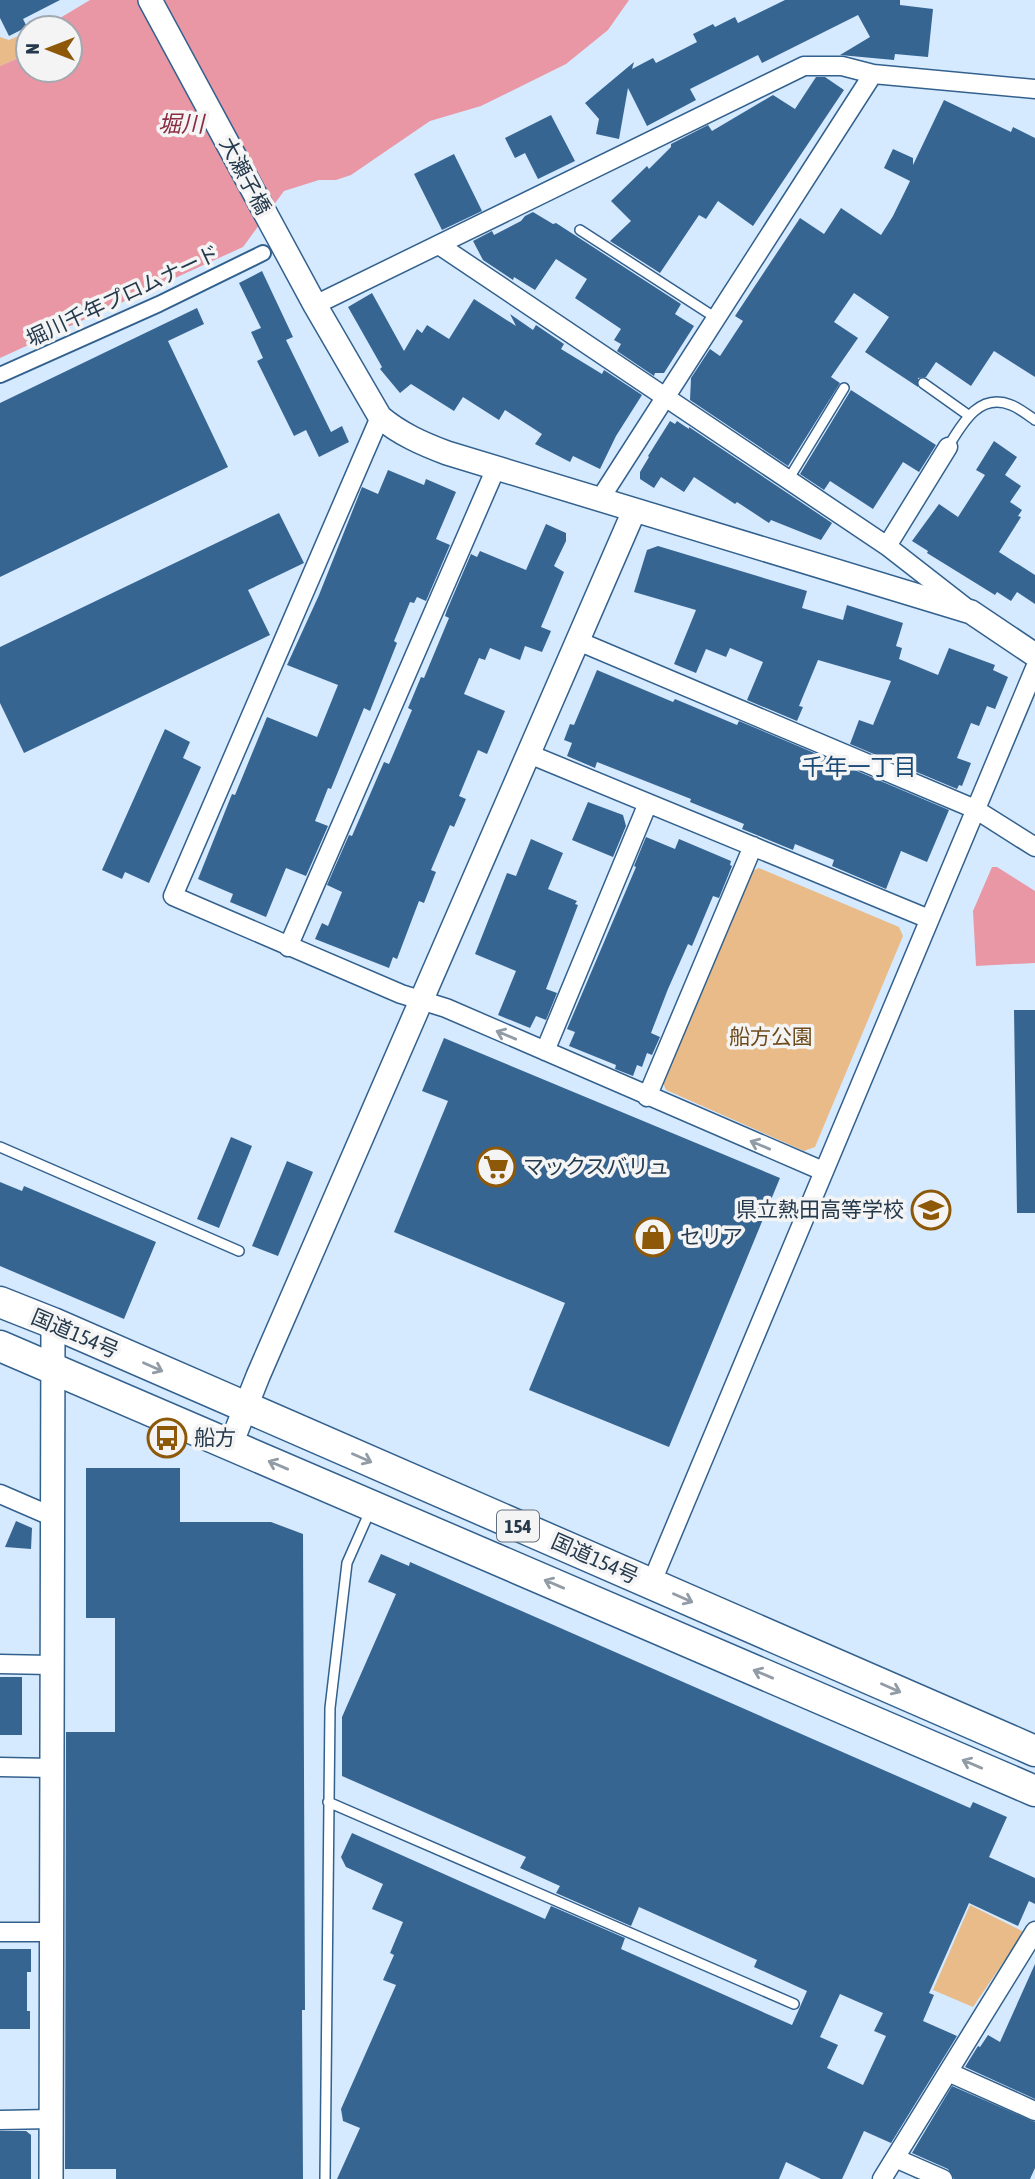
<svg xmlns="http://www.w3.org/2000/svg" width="1035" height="2179" font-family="'Asap Condensed','Noto Sans JP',sans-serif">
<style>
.green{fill:#e8bb89}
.water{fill:#e997a4}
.building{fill:#376592;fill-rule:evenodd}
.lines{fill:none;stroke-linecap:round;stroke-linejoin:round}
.service-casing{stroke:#33618e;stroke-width:12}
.pedestrian-casing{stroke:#33618e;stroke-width:18}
.minor-casing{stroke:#33618e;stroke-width:21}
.tertiary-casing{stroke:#33618e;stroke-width:26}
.trunk-casing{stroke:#33618e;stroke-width:33}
.service{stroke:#fff;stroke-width:9}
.pedestrian{stroke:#fff;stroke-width:14}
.minor{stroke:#fff;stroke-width:18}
.tertiary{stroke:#fff;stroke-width:23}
.trunk{stroke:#fff;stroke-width:30}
.oneway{stroke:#929ca6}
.labels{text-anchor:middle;stroke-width:7;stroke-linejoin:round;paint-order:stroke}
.shield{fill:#f4f4f4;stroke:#63717f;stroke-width:2}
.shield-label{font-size:19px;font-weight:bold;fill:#25394d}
.street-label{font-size:21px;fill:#25394d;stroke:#f4f4f4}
.park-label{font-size:21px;fill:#6e4b1d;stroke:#f4f4f4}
.poi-label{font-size:21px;fill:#25394d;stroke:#f4f4f4;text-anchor:start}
.water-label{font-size:23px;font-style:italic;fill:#8b2c43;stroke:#f4f4f4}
.neighbourhood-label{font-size:23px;fill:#1a4974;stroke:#f4f4f4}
</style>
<rect width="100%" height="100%" fill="#d6eaff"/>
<!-- green -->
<path class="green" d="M28,32V54L0,66V37L9,40Z
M759,868L899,927L903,936L815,1147L804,1151L666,1090L662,1080L750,872Z
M970,1905L1024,1932L973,2007L933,1990Z"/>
<!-- water -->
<path class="water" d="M90,0H629L608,30L566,64L481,106L430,121L351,175L336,180H319L284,191L243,247L0,358V66L28,54V70H70V28H58L55,21Z
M992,867H997L1035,891V963L976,966L973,911Z"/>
<!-- building -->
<path class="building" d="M0,0H60L23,19L27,27L9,36L0,18Z
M785,0H900V5L933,9L928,57L895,54L894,60L840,55L870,37L858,15L762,63L758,55L690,89L696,100L647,126L628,88L619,139L596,134L599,119L585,103L634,62L632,69L653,58L656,63L697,42L693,34L713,24L715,27L735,17L738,23Z
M816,77H825L844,90L753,226L718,201L706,219L699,215L660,273L610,241L631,221L611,201L647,166L649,169L671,147V144L708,125L712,131L773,95L795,109Z
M944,100L1011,132L1013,127L1035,138V377L994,351L971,386L936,362L926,377L918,378V387L865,352L889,317L854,293L834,322L858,338L831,377L840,383L788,466L690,400L691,378L710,349L720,356L743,321L735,316L800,218L824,234L841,208L881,235L893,216L910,181L884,168L893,149L913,158V165Z
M551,115L575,161L538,179L525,153L515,158L505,138Z
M454,154L482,211L442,230L414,174Z
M533,212L553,224L556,223L681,304L675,314L694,326L664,373H655L654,376L617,351L621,344L614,340L621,329L575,298L587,279L556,259L535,290L514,277L513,280L483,260L473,241L492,231L494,235L521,221L525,216Z
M262,271L293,337L286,340L331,432L342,426L349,442L319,457L306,430L294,436L257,361L263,358L251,332L261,328L239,283Z
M372,293L404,351L417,329L422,333L427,325L449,339L474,299L516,326L510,314L533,330L536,325L564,344L561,349L602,374L604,370L642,395L616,436L600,469L573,456L570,462L535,444L542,434L505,410L499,420L463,397L454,411L411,384L400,393L380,369L382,367L348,307Z
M197,308L204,324L168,341L228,467L0,577V403Z
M851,390L936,445L919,472L903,462L873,509L830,481L824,490L800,474Z
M670,421L675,424L677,421L689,429V427L832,523L821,540L771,520L769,523L737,502L735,504L694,477L684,492L661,477L654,488L640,479V472L649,457L648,456Z
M994,441L1017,457L1005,475L1021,486L1010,502L1022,510L1018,516L1021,517L999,552L1035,575V604L1017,592L1011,601L997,592L995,595L927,553L928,551L912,541L939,504L958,517L985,475L976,470Z
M388,470L424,485L426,479L456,492L436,539L450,545L426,601L417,597L414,603L410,602L394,641L397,643L370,711L364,708L331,789L328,788L315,821L328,826L306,876L286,868L266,917L230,902L233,894L198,879L232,794L235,795L267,717L317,737L338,685L287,665L319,595L362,487L378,494Z
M279,513L304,563L248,590L270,635L24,753L0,703V647Z
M546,524L566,533V541L554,566L564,572L541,627L551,631L542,652L525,646L520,660L490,648L485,660L479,658L464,694L505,711L487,754L478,750L459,796L466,799L454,827L450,825L431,870L436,872L424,903L419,901L397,959L393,957L389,968L315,939L322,923L328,926L342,892L327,885L349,835L352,836L384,762L389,764L412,710L408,708L421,677L424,678L449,618L445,616L447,610L471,554L477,557L480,551L526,570Z
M658,546L807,591L802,608L843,620L847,605L903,623L896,646L902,648L899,659L938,675L949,648L995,665L993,670L1008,677L995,709L987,706L979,726L971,723L957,758L971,763L962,786L959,785L957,789L850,744L859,720L873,725L891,681L818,660L799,706L803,707L797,721L747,700L763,662L730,648L726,657L706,649L696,673L674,664L696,610L634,592L647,550Z
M597,670L673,702L675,699L737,725L739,721L949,810L927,862L901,851L886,889L832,866L834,860L795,844L793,850L742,829L744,824L690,802L691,799L597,762L595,768L567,756L572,743L564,740L570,724L574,725Z
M165,729L190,742L183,758L201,767L149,883L125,872L122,879L102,870Z
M588,802L623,815L626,826L613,857L572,840Z
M646,837L675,849L679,839L731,861L730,865L732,866L719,898L713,896L692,946L688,944L668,989L651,1033L660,1037L652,1055L647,1053L642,1067L637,1065L633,1076L615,1069L616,1065L569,1046L575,1032L567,1029L636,867L634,866Z
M531,839L563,853L548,889L577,901L575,904L578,905L546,989L557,993L546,1020L536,1016L530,1028L498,1015L516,971L475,954L507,873L516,876Z
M1014,1010H1035V1213H1017Z
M444,1038L780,1178L669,1447L529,1390L565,1303L394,1232L448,1101L422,1091Z
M231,1137L252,1146L219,1228L197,1219Z
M287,1161L313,1172L278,1256L252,1246Z
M0,1182L22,1191L24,1186L156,1242L124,1319L0,1266Z
M86,1468H180V1522H271L303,1534L305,2010H302L303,2179H116V2169H65L66,1732H115V1618H86Z
M16,1521L32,1528L31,1549L5,1547Z
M381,1554L409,1566L410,1562L970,1808L973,1802L1007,1817L989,1857L1035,1878V1904L1029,1901L1018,1926L969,1903L929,1993L934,1995L923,2021L957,2036L891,2143L864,2131L842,2179H821L786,2162L779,2179H337L360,2128L343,2121L341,2109L396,1985L383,1980L394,1955L390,1953L403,1922L372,1909L383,1884L346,1867L341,1857L352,1833L545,1919L551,1906L625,1938L621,1949L792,2025L807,1991L754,1967L757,1960L639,1907L631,1926L556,1893L560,1886L520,1868L526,1857L342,1776V1717L396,1594L368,1582ZM840,1994L883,2013L874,2031L886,2036L863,2085L827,2068L838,2045L820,2037Z
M0,1677H22V1735H0Z
M0,1949H31V1972H27V2011H30V2029H0Z
M1035,1964V2099L965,2067L978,2046L980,2047L988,2035L1000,2042Z
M952,2086L1035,2122V2168L1030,2179H954L948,2169L912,2153Z
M0,2131H26L31,2135V2179H0Z"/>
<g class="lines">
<defs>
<path id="service" d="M580,230L716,318
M923,383L968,415
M948,447C962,424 979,392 1011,405C1019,408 1028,415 1035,420
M788,480L844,388
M0,1147L239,1251
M328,1802L794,2004
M325,2179L330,1708L347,1563L370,1511"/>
<path id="pedestrian" d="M0,375L159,304L263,253"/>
<path id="minor" d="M439,245L887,546L964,606
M315,305L804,66H842L873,74L1035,89
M380,417L173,896L401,994L446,1008L823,1171
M600,499L873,74
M887,546L948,447
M578,641L975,809L1035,847
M529,754L929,919
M288,947L496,468
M545,1051L648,803
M647,1097L753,846
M0,1494L51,1516
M651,1584L1035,668
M0,1664L51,1665
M0,1767L51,1768
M0,1932H51
M948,2072L1035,2111
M0,2120L51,2119
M895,2158L943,2179
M882,2179L1035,1931"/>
<path id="tertiary" d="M150,0L315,305L380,417C400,434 423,444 447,453L971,612L1035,655
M231,1444L258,1376L634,511
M51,2179L53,1323"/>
<path id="trunk" d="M0,1302L53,1323L1035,1751
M0,1346L1035,1791"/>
</defs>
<!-- service casing -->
<use href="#service" class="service-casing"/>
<!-- pedestrian casing -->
<use href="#pedestrian" class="pedestrian-casing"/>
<!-- minor casing -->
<use href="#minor" class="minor-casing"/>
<!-- tertiary casing -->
<use href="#tertiary" class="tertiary-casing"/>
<!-- trunk casing -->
<use href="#trunk" class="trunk-casing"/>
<!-- service -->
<use href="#service" class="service"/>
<!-- pedestrian -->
<use href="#pedestrian" class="pedestrian"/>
<!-- minor -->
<use href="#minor" class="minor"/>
<!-- tertiary -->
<use href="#tertiary" class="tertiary"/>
<!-- trunk -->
<use href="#trunk" class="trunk"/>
</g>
<!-- one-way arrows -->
<defs><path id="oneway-shaft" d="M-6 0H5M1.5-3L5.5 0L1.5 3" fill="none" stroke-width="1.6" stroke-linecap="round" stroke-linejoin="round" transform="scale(1.75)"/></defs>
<g class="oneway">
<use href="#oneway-shaft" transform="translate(506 1035) rotate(-157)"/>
<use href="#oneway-shaft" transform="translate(760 1145) rotate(-157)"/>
<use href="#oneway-shaft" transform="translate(153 1367) rotate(24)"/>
<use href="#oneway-shaft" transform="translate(362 1458) rotate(24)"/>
<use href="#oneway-shaft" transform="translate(278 1465) rotate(-157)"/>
<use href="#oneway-shaft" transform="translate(554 1584) rotate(-157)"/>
<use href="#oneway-shaft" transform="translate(683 1598) rotate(24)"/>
<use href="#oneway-shaft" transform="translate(763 1674) rotate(-157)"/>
<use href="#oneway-shaft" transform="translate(891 1688) rotate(24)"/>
<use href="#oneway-shaft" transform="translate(972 1764) rotate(-157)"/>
</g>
<!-- icons -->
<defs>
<symbol id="supermarket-ring" viewBox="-11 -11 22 22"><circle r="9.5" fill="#f4f4f4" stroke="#8d5908" stroke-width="1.5"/><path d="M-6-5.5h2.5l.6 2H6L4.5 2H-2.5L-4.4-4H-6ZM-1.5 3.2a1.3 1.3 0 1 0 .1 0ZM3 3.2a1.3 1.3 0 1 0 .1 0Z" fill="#8d5908"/></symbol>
<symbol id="school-ring" viewBox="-11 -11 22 22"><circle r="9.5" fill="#f4f4f4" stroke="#8d5908" stroke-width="1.5"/><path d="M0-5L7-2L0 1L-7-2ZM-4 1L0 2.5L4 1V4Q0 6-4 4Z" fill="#8d5908"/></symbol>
<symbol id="shop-ring" viewBox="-11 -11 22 22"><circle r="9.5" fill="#f4f4f4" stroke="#8d5908" stroke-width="1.5"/><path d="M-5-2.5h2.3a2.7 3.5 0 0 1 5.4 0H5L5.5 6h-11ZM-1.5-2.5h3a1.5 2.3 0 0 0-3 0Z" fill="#8d5908"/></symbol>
<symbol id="bus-ring" viewBox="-11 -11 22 22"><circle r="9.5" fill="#f4f4f4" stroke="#8d5908" stroke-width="1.5"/><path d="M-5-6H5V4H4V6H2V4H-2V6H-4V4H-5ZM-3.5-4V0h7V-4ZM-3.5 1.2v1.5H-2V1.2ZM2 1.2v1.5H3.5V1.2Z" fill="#8d5908"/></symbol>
</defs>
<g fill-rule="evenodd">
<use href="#supermarket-ring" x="474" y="1145" width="44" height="44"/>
<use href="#school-ring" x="909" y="1188" width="44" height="44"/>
<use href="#shop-ring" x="631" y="1215" width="44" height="44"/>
<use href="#bus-ring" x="145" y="1416" width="44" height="44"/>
</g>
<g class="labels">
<!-- shield labels -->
<rect class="shield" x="497" y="1510.5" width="42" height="31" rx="5"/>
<g class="shield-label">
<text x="518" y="1533">154</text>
</g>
<!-- street labels -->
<g class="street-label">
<text transform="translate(245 176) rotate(62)" y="7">大瀬子橋</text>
<text transform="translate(123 296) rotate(-25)" y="7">堀川千年プロムナード</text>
<text transform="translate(75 1334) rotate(23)" y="7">国道154号</text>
<text transform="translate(595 1559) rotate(24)" y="7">国道154号</text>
</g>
<!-- park labels -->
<g class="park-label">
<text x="771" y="1044">船方公園</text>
</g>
<!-- poi labels -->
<g class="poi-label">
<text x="523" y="1174">マックスバリュ</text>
<text x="904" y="1217" text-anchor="end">県立熱田高等学校</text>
<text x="680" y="1244">セリア</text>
<text x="194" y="1445">船方</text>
</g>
<!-- water labels -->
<g class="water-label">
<text x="181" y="132">堀川</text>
</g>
<!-- neighbourhood labels -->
<g class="neighbourhood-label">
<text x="859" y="775">千年一丁目</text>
</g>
</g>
<!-- north arrow -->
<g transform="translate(49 49) rotate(270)"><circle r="33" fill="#f4f4f4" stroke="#a1a9b1" stroke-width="2"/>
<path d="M0-5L12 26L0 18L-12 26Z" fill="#8d5908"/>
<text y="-10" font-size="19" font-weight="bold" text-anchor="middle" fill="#25394d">N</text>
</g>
</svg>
